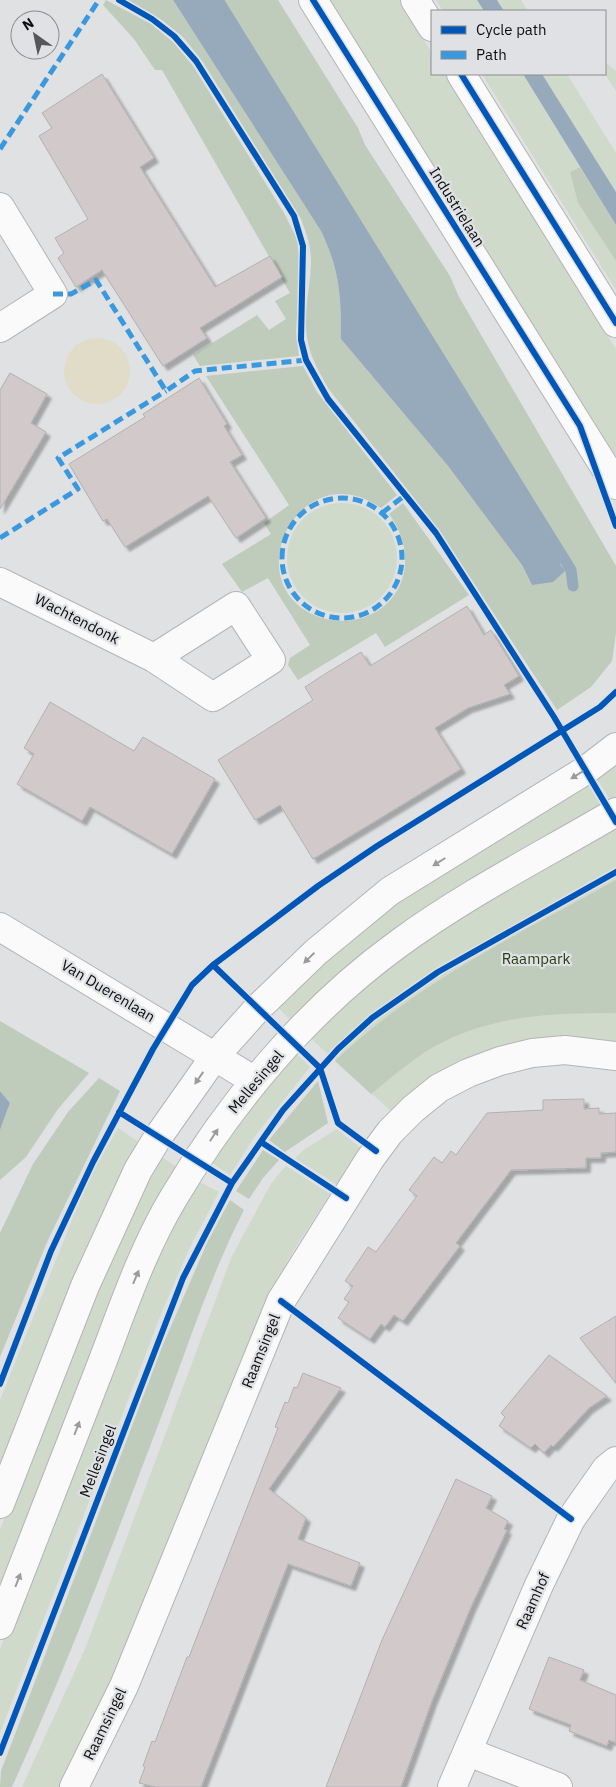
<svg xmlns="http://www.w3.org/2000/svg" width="616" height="1787" font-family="'IBM Plex Sans',sans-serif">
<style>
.green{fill:#cfdacb}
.forest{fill:#bfcbbb}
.sand{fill:#e1dcc8}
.water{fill:#97aabc}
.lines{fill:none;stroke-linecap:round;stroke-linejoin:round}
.stream{stroke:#97aabc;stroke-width:11}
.building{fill:#d2caca;stroke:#b2b1b2;filter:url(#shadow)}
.minor-casing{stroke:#b4b5b6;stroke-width:30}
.major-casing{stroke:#b4b5b6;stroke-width:30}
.minor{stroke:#fafafb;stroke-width:28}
.major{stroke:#fafafb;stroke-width:28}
.quiet{stroke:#3a99de;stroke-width:5;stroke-dasharray:10 5;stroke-linecap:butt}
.cycleway-casing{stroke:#dfe1e4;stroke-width:9}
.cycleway{stroke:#0057b8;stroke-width:6}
.oneway{fill:#9b9b9c}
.labels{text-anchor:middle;stroke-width:4.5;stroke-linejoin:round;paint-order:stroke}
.street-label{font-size:15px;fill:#0c0d0e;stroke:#dfe1e4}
.park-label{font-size:15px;fill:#244013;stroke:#dfe1e4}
</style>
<defs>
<filter id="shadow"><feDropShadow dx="4.5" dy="4.5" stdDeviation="1" flood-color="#0004"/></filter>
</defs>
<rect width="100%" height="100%" fill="#e0e1e3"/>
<!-- green -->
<path class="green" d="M328,0H399L432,53V74H445L616,349V464Z
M436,0H477L484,11H443Z
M497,0H521L528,11H504Z
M605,62L616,71V91L605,74Z
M482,74H523L580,167L570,172L578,203L616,261V290Z
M542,74H567L616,153V192Z
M287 558a55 55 0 1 1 110 0a55 55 0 1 1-110 0Z
M616,760V801L612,803L594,774Z
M585,779L603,809L294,1024L274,1003L357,927Z
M616,821V1043C529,1025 456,1054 391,1111L307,1035L398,952Z
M292,1050L310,1067L255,1136L230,1175L208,1160Z
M118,1128L143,1145L0,1484V1400L74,1215L94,1170Z
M337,1129L362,1149L337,1185L295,1158L305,1149Z
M158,1155L182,1170L0,1603V1530L79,1326Z
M286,1166L330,1194L295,1248L272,1289L107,1697L61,1787H22L85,1649L232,1256L272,1182Z
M196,1180L219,1192L190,1247L163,1309L0,1733V1649L137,1297Z"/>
<!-- forest -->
<path class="forest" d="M106,0L151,24L174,43L193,66L284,213L297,239L300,264L296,332L299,356L200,366L193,355L257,315L269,330L286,319L275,301L290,293L162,70H155L134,39L103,5Z
M128,0H173L321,231C340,271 341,296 341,339L448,466L522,565L532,585L564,562L215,0H278L358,128L365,145L450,276L459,297L616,566V633L612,661L591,687L557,710L439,530L328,388C320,373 311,359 308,342C302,315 311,287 311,260C311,245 306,233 301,219L203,62L183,37L162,20Z
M580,167L616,225V261L578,203L570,172Z
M303,366L317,392L397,495L381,508C300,451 233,585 319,617C338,623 357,622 374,613C412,591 413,546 389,514L403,503L469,595L385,647L376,633L298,680L288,665L290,658L310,645L268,578L242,592L222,564L271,534L264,523L289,505L206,376Z
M616,880V1013C549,1013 484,1015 425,1052C406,1065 389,1079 371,1094L335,1061C418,982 517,935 616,880Z
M0,1021L89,1073L58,1109L26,1157L0,1180V1130L10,1103L0,1091Z
M99,1078L120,1091L48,1240L0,1357V1233L33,1164L68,1112Z
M318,1081L328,1123L285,1152L269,1140Z
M263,1150L279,1160L263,1178L249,1199L236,1191Z
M230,1200L244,1210C210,1276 187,1349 160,1420C113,1544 67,1666 12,1787H0L1,1771L162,1347L207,1243Z"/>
<!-- sand -->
<path class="sand" d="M64 371a33 33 0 1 1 66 0a33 33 0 1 1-66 0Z"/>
<!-- water -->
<path class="water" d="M173,0H215L564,562L560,564L565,571L553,582L532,585L522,565L448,466L341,339C341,296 340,271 321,231Z
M477,0H497L504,11H484Z
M523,74H542L616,192V225Z
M0,1091L10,1103L0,1130Z"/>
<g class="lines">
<!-- stream -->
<path class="stream" d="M218,0L571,570L573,586"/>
</g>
<!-- building -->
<path class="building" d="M102,74L154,158L140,167L215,287L270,256L282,277L200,328L207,338L163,366L102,270L76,287L58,258L64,253L55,238L88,219L39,136L52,128L42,113Z
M10,373L47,394L31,423L46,432L0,509V390Z
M199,378L227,424L224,426L242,455L230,462L266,518L236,538L208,496L125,547L107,519L103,521L69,464L145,417L143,414Z
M467,606L484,635L491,630L519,676L504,685L510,694L468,708L435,728L461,769L313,859L280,805L255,820L218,760L313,700L305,687L325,674L361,652L370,666Z
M50,702L134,751L143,737L215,779L172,854L90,807L82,821L17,784L34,754L24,748Z
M584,1099V1109L599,1108V1114L616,1113V1152L601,1153V1158H586V1168L511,1170L456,1243L460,1246L403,1321L394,1315L385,1327L381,1324L370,1339L338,1318L349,1302L344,1299L353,1286L345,1281L368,1247L376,1252L408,1208L417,1196L409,1190L434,1157L442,1163L451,1151L456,1155L487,1113L543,1110V1100Z
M616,1316V1383L580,1338Z
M549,1355L607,1396L589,1408L553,1447L551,1445L544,1453L535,1444L531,1448L499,1426L505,1417L501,1413Z
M303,1373L341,1388L269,1489L306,1518L298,1539L360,1563L351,1586L288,1564L201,1787H156L139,1783L145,1767L143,1766L152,1741L155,1742L187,1657H189L278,1428L275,1427L285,1402L288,1403L294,1387L297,1388Z
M456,1479L492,1496L486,1508L508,1521L504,1529L507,1530L471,1607L432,1701L401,1787H326L382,1640Z
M549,1657L584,1670L580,1680L616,1695V1743L609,1740L607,1746L569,1731L571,1725L529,1709Z"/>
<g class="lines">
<defs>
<path id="minor" d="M0,207L53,294L0,328
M0,582L154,658L213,697L271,660L236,606L154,658
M0,927L255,1081
M0,1504L85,1286L138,1170L158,1137L215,1056L258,1008L316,952L390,891L586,770L616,747
M0,1625C33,1539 67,1454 100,1368C122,1311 142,1250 174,1197C231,1101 307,1010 398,944C466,894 543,855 616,812
M468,1752L558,1787
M74,1787L124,1686L281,1301L370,1159L390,1132L413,1109L439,1088L468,1073L500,1061L532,1053L565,1050L616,1056
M452,1787L539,1585L571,1519L606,1469L616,1461"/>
<path id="major" d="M313,0L616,485
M415,0L432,27
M461,74L616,323"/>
</defs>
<!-- minor casing -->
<use href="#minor" class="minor-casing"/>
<!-- major casing -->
<use href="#major" class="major-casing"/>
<!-- minor -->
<use href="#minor" class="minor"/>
<!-- major -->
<use href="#major" class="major"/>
<!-- quiet -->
<path class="quiet" d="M0,149L99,0
M53,294H71L96,280L166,391L195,371L306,360
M282 558a60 60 0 1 1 120 0a60 60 0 1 1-120 0Z
M382,513L404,496
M0,538L78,489L58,458L166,391"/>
<defs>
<path id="cycleway" d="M119,0L152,19L174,36L196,61L294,216L303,246L301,340L306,360L328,399L436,533L554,717L616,822
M313,0L580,426L616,526
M461,74L616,323
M213,965L320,1068L338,1123L376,1151
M119,1112L232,1183
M261,1142L346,1198
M281,1301L571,1519
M0,1384L51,1251L93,1162L153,1049L192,985L213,965L318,886L377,846L600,707L616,692
M0,1753L183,1278L232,1183L283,1110L338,1049L372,1018L438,972L616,872"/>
</defs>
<!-- cycleway casing -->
<use href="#cycleway" class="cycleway-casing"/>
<!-- cycleway -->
<use href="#cycleway" class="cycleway"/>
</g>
<!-- one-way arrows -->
<defs><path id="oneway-solid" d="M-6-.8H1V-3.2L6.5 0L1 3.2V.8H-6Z" transform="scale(1.25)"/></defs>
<g class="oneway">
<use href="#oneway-solid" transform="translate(577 775) rotate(148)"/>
<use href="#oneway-solid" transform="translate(439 862) rotate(148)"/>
<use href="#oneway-solid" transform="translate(309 958) rotate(136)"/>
<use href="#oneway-solid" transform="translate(199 1078) rotate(125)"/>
<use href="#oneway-solid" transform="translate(214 1135) rotate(-57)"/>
<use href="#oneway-solid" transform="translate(136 1277) rotate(-67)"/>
<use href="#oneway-solid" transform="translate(77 1428) rotate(-69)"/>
<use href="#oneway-solid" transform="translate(18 1580) rotate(-69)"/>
</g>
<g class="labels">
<!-- street labels -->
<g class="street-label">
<text transform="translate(457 207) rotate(58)" y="5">Industrielaan</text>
<text transform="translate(77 619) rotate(27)" y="5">Wachtendonk</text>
<text transform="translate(108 991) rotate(31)" y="5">Van Duerenlaan</text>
<text transform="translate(256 1082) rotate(-50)" y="5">Mellesingel</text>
<text transform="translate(261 1351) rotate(-68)" y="5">Raamsingel</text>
<text transform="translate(98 1461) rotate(-69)" y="5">Mellesingel</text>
<text transform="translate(533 1601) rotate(-66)" y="5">Raamhof</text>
<text transform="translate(105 1724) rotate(-64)" y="5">Raamsingel</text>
</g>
<!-- park labels -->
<g class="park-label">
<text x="536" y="964">Raampark</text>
</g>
</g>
<!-- legend -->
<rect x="431" y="10" width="175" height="65" fill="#dfe1e4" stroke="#8b8c8e"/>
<rect x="441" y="26" width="25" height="8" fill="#0057b8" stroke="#8b8c8e"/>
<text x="476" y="35" font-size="15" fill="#0c0d0e">Cycle path</text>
<rect x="441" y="51" width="25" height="8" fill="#3a99de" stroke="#8b8c8e"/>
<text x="476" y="60" font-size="15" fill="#0c0d0e">Path</text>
<!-- north arrow -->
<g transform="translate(35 35) rotate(327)"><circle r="24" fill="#dfe1e4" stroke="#8b8c8e"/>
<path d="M0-4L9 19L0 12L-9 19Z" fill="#565759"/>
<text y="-8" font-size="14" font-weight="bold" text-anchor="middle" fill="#0c0d0e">N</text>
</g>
</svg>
